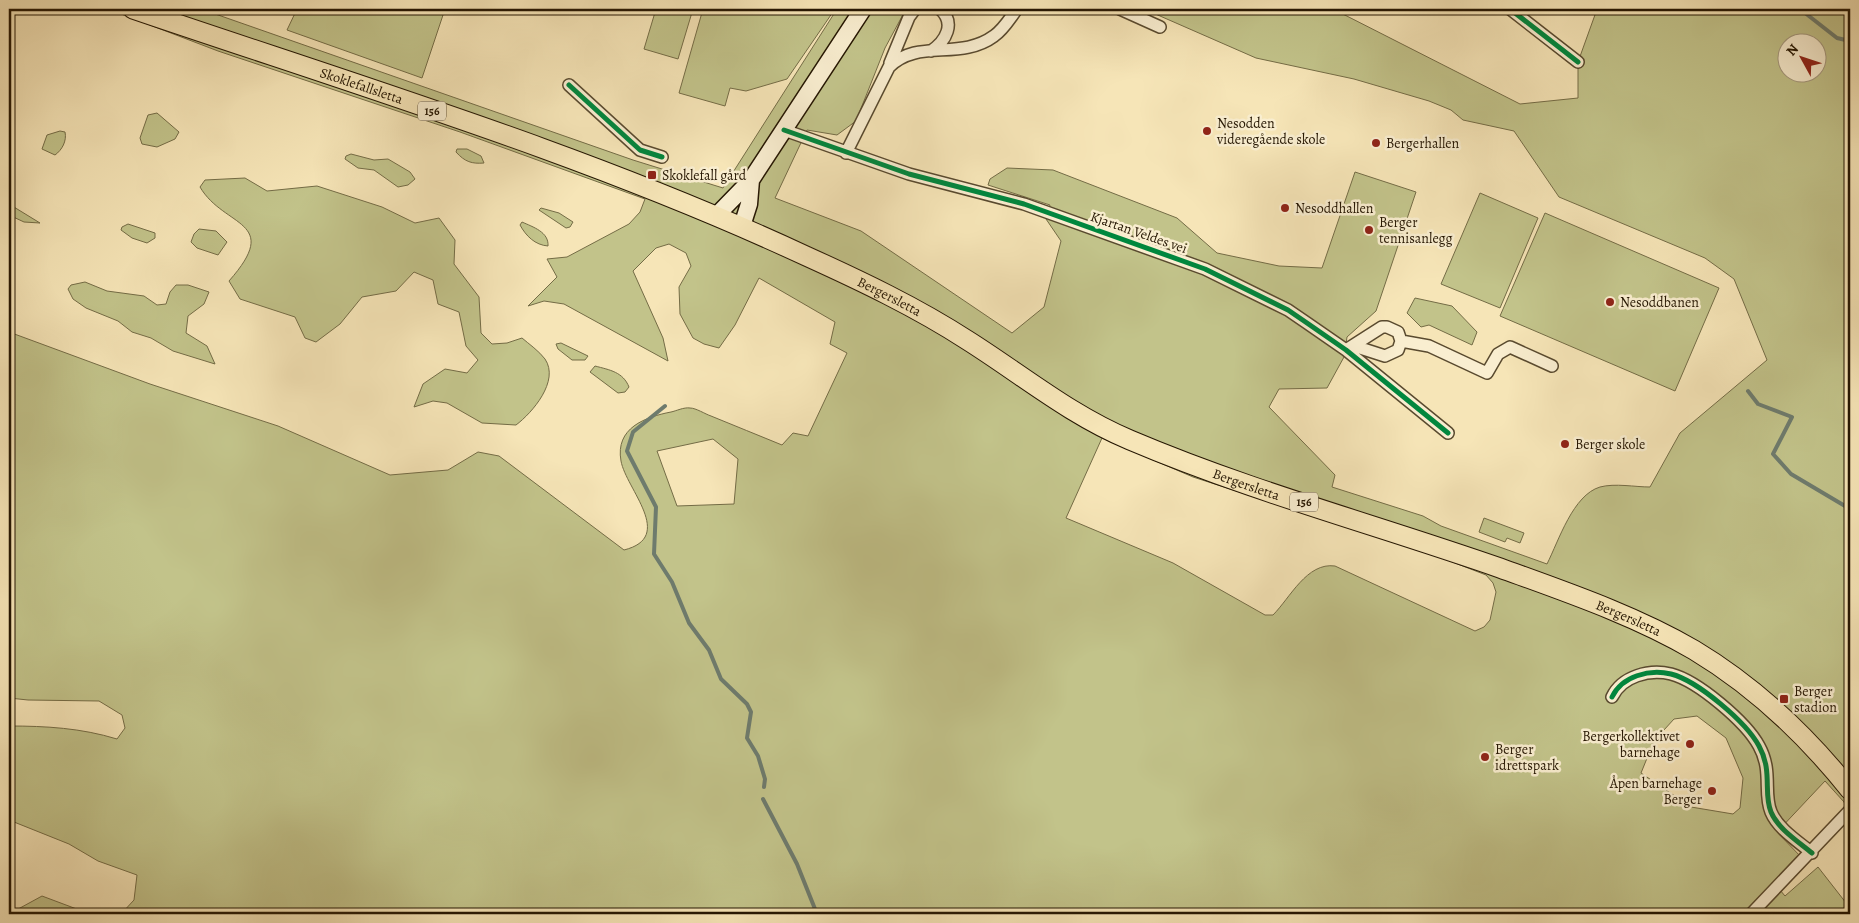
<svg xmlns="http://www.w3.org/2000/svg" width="1859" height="923" font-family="Alegreya,serif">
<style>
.green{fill:#c2c38a;stroke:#746c46;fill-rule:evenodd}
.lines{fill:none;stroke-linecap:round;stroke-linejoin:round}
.stream{stroke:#6e7b6d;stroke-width:4}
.street-casing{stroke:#594a2f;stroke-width:14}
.secondary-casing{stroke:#251602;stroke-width:19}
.primary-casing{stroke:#251602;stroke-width:21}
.street{stroke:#f9eed0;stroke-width:11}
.secondary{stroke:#f9eed0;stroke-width:16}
.primary{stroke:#f6e5b7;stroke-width:19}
.cycleway-casing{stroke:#f9eed0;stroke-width:8}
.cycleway{stroke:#00873e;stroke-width:5}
.poi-dot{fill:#8f2418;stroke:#f9eed0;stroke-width:2}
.labels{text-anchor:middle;stroke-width:5;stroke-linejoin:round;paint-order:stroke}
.shield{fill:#f9eed0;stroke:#655740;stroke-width:1}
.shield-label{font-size:12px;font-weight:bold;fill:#251602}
.street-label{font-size:14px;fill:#251602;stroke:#f9eed0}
.poi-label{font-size:14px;fill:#251602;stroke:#f9eed0;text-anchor:start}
</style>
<rect width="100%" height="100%" fill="#f6e5b7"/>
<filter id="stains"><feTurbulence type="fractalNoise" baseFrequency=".004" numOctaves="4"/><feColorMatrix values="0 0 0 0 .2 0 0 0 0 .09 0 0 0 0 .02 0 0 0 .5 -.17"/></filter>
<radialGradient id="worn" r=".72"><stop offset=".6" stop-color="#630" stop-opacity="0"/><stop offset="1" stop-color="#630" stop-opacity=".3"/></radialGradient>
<!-- green -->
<path class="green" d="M108,9H201L633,160L723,188L837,9H906L885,48L856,121L837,135L807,130L775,198L861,231L1012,333L1044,307L1061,241L1046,219L1050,205L988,185L990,179L1007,168L1053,170L1177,218L1217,253L1279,266L1322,268L1355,172L1416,192L1376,311L1347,337L1344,357L1327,388L1279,389L1269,407L1335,475L1332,487L1423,516L1441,526L1547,564C1559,540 1573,495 1600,487C1615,483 1635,487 1650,487L1680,433L1767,360L1734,279L1705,258L1559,197L1514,131L1463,120L1451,110L1429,101L1354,79L1256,58L1144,9H1333L1520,104L1578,98V62L1596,12L1593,9H1850V819L1844,802L1825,781L1777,832L1802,858L1775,884L1785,896L1818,867L1850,908V914H121L134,900L137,875L98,861L69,844L9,820V726C46,726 81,728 117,739L125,728L122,715L99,701L28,700L9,698V332L150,384L278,426L390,475L448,470L478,452L499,456L624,550C676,537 626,489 621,461C615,428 645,417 671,412C676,411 684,407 690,408C696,408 705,414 711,416C735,426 758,435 782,445L793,433L808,436L847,353L830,344L835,322L759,278L735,325L719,348L704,344L693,338L680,314L679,287L691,266L686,253L669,244L656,248L633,271L663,338L668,361L564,304L544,301L528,306L557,277L547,259L567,257L629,224L640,212L645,199L460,132L218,51ZM1786,42H1816V72H1786ZM1102,438L1193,477L1432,554L1486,575L1493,583L1496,592L1490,620L1484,627L1475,631L1335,566C1307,562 1290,598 1273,615H1265L1173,563L1066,518ZM713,439L738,459L734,504L677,506L657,451ZM1697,716L1726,738L1743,778L1740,808L1733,814L1691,807L1641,773L1654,741L1674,719Z
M297,9H445L422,78L287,30Z
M656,9H693L678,59L644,49Z
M703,9H835L787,79L746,91L730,88L725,106L679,93Z
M157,113L179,132L175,139L157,147L142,144L140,138L148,115Z
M60,131L65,132C67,141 62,150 55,155L42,149L47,135Z
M457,149H467L481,156L484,163C472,164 465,162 456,152Z
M351,154L374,160L388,159L410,172L415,179L408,185L398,187L374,170L358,168L345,159L346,156Z
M245,178L267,191L317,186L382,207L415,223L439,218L455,240L454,264L479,297L481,333L492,344L507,343L522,338C529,344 539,351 545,359C560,381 532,413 516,425L482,423L447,403L433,401L414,407L423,384L445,369L467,373L478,360L466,346L459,312L438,304L433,280L414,272L396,291L362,297L340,324L316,342L305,338L295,317L240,299L229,281C283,220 224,228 200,187L205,180Z
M1480,193L1538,218L1500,308L1441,284Z
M9,204L40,223L24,222L9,215Z
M541,208L559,213L573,222L570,227L566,228L539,210Z
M1545,213L1719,288L1675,391L1500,316Z
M522,222C533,227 549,232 548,246C535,245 526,236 520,225Z
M128,224L155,233V238L147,243L132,238L121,230L122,227Z
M199,229L216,231L227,242L218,255L197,248L191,242L194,234Z
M85,282L107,291L144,296L157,305L166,304L170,292L176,285H188L209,292L204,304L188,316L186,333L207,346L215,364L173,351L151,338L132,332L118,321L86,308L73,299L68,289L71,285Z
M1415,298L1452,306L1477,332L1472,345L1429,325L1421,327L1407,313Z
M561,343L588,356L585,360H572L558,349L556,344Z
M595,366C610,370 623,372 629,387L625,392L618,393L590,372Z
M1484,518L1524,533L1520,543L1507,538L1505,542L1479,532Z
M42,896L90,914H9Z"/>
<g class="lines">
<!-- stream -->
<path class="stream" d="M1800,9L1837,38L1850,41
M1748,391L1758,404L1792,417L1773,454L1791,474L1845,506H1850
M665,406L633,432L627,451L656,507L654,554L672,582L689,623L709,650L721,679L747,704L751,712L747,738L758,756L765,779L764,787
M763,799L797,864L817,914"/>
<defs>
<path id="street" d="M1120,9L1160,27
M1510,9L1578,62
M931,51C946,41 956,23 940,9
M890,63L909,17L915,9
M569,85L640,150L662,157
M784,130L909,174L1024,204L1205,269L1288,310L1307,323L1346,350L1448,433
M846,153L889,67C918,38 960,61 994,36C1004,29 1010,18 1017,9
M1401,341L1429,346L1487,373L1498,354L1510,347L1552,366
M1346,350L1382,327H1387L1398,332L1401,341L1398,350L1385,356L1354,346
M1612,697C1622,676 1649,669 1671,674C1698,681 1746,722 1759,746C1773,771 1763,793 1771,812C1778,829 1799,842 1812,853
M1751,914L1850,810"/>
<path id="secondary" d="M717,215L751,180L863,9
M742,226L749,204L751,180"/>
<g id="primary">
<path id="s1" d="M133,9C359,86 589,155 806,256C861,281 916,307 967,340C1021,374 1070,415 1130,440C1250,491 1377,525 1500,568C1566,592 1634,615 1694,650C1754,686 1806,735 1850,790"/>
</g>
</defs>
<!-- street casing -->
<use href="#street" class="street-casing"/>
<!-- secondary casing -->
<use href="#secondary" class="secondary-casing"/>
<!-- primary casing -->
<use href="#primary" class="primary-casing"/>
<!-- street -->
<use href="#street" class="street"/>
<!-- secondary -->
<use href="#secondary" class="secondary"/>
<!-- primary -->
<use href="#primary" class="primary"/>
<defs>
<path id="cycleway" d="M1510,9L1578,62
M569,85L640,150L662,157
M784,130L909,174L1024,204L1205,269L1288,310L1307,323L1346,350L1448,433
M1612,697C1622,676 1649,669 1671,674C1698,681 1746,722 1759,746C1773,771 1763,793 1771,812C1778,829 1799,842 1812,853"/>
</defs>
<!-- cycleway casing -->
<use href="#cycleway" class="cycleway-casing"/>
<!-- cycleway -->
<use href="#cycleway" class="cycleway"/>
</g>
<!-- markers -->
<g class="poi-dot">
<circle cx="1207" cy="131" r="5"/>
<circle cx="1376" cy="143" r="5"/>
<rect x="647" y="170" width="10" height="10" rx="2.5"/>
<circle cx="1285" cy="208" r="5"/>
<circle cx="1369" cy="230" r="5"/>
<circle cx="1610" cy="302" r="5"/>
<circle cx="1565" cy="444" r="5"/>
<rect x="1779" y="694" width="10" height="10" rx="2.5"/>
<circle cx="1690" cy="744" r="5"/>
<circle cx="1485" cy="757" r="5"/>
<circle cx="1712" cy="791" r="5"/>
</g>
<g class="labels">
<!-- shield labels -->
<g class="shield">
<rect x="418" y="101.5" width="28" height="19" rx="4"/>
<rect x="1290" y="492.5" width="28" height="19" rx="4"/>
</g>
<g class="shield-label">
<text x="432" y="115">156</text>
<text x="1304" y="506">156</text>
</g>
<!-- street labels -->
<g class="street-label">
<text dy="5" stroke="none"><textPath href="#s1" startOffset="241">Skoklefallsletta</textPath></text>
<text transform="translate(1139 232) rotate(19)" y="5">Kjartan Veldes vei</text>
<text dy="5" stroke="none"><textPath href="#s1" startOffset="810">Bergersletta</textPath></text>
<text dy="5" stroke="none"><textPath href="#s1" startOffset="1215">Bergersletta</textPath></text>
<text dy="5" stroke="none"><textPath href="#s1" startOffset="1620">Bergersletta</textPath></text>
</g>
<!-- poi labels -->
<g class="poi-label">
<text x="1217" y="128">Nesodden<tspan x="1217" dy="16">videregående skole</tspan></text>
<text x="1386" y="148">Bergerhallen</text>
<text x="662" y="180">Skoklefall gård</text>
<text x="1295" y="213">Nesoddhallen</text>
<text x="1379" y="227">Berger<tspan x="1379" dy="16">tennisanlegg</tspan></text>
<text x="1620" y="307">Nesoddbanen</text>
<text x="1575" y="449">Berger skole</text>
<text x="1794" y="696">Berger<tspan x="1794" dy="16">stadion</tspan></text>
<text x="1680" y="741" text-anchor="end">Bergerkollektivet<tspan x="1680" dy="16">barnehage</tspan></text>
<text x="1495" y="754">Berger<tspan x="1495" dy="16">idrettspark</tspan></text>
<text x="1702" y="788" text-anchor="end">Åpen barnehage<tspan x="1702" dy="16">Berger</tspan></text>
</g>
</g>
<!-- margin -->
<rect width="1859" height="923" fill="none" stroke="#f6e5b7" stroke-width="30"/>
<rect x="10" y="10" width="1839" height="903" fill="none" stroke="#251602" stroke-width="2.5"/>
<rect x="15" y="15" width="1829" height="893" fill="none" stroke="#251602"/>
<!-- north arrow -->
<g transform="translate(1802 58) rotate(310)"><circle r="24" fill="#f9eed0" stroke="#a4987e"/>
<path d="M0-4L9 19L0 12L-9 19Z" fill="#8f2418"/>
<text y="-8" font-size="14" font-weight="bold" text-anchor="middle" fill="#251602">N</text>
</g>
<rect width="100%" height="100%" filter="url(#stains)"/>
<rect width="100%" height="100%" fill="url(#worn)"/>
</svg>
